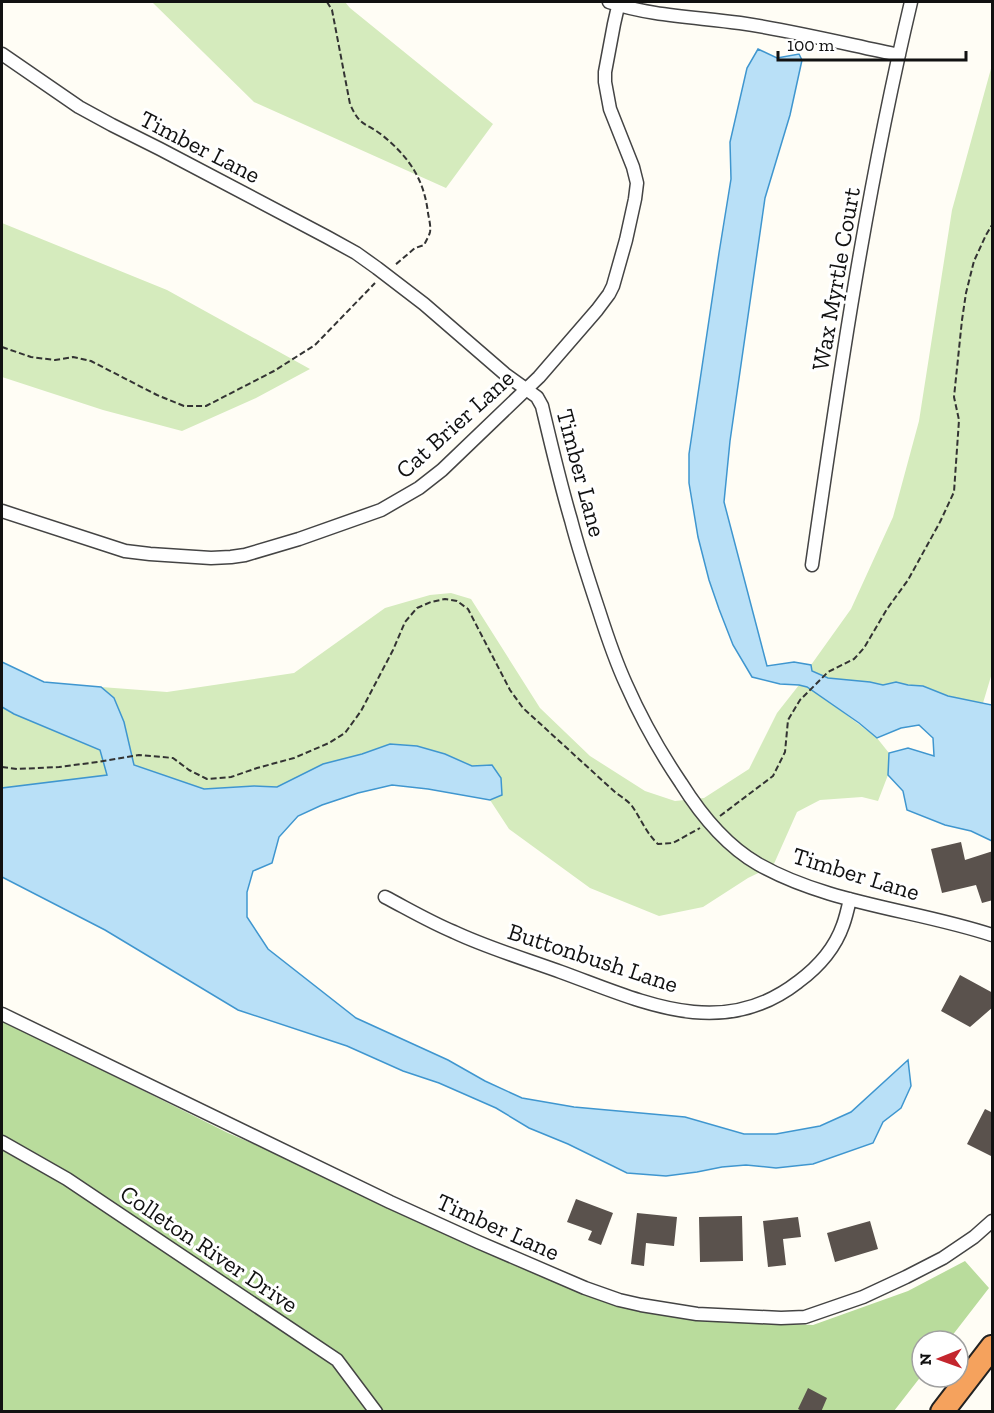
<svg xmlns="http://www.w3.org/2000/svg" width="994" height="1413" font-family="'Zilla Slab',serif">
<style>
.green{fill:#d5ebbd}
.forest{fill:#b9dc9c}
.water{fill:#b9e0f7;stroke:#3f96cf;stroke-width:1.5}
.building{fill:#5a524d}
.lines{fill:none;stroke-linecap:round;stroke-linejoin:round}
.street-casing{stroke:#444;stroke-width:15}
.highway-casing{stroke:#222;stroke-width:26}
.path{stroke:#333;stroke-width:2;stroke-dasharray:6 3;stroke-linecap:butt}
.street{stroke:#fff;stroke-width:12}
.highway{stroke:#f5a25d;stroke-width:22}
.labels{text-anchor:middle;stroke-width:6;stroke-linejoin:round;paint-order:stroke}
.street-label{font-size:24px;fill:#111;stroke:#fff}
</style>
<rect width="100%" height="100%" fill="#fffdf5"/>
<!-- green -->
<path class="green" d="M152,2H345L350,8L493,124L446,188L254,102Z
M992,65V673L983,703L948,696L923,686L908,685L896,682L883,685L870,682L828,678L812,671L811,665L851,609L893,517L919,421L952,210Z
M2,223L167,290L310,369L256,398L182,431L103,410L2,377Z
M451,593L471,599L540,708L590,756L645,791L675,801L704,798L749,769L777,713L799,685L807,687L820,695L877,738L889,753L888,775L878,801L862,797L820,800L797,812L773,866L748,878L703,907L659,916L590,888L509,829L490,800L502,795L492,765L472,766L445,754L417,746L390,744L362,754L323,764L277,787L254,786L204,789L134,765L124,722L115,699L101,687L167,692L294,673L385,608L430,595Z
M2,707L14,714L100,750L107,775L2,788Z"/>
<!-- forest -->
<path class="forest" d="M2,1020L228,1133L268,1150L360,1194L617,1306L696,1320L813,1325L908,1291L965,1261L989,1288L948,1341H922V1375L894,1411H2Z"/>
<!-- water -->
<path class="water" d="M758,49L777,58L799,54L802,60L790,115L765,198L730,441L724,502L767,666L794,662L811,665L812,671L828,678L870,682L883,685L896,682L908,685L923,686L948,696L992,705V841L971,831L945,825L907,810L903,791L888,775L889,753L908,748L934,756L933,738L919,725L901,728L877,738L859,723L807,687L799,685L780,684L752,677L733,645L719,609L709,580L698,537L689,483V454L719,253L731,179L730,142L747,68Z
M2,662L44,682L101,687L114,698L124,722L134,765L204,789L254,786L277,787L323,764L362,754L390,744L417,746L445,754L472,766L492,765L501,778L502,795L490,800L428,789L392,785L358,793L322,805L298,816L279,837L272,863L253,871L247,892V917L268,949L356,1018L448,1060L485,1081L522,1098L574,1107L685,1117L744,1134H776L820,1126L851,1112L908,1060L911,1086L901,1108L883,1122L873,1143L813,1164L776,1168L746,1165L722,1167L697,1172L666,1176L627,1173L568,1144L529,1128L496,1108L439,1083L403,1071L347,1046L238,1010L105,930L2,877V788L107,775L100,750L14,714L2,707Z"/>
<!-- building -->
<path class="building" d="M961,842L965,860L993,851V900L982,903L976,885L942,893L931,849Z
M960,975L993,993V1007L970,1027L941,1011Z
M985,1109L993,1113V1157L967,1144Z
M576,1199L613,1213L601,1245L588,1240L592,1231L567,1222Z
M637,1213L677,1217L674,1246L646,1243L644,1266L631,1264Z
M742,1216L743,1261L700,1262L699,1217Z
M798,1217L801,1237L783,1239L786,1265L768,1267L763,1221Z
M870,1221L878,1249L835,1262L827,1233Z
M808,1388L827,1398L821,1412H804L798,1409Z"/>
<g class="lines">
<defs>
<path id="street" d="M609,2C650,16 697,17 740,23C794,31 846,44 899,55
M2,54L79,107L112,125L160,149L327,237L356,253L377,268L424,304L505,374L537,397L542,406C551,444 560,483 571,520C579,551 589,581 599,611C607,636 615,660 626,684C641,718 660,752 681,783C701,815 725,845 758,864C828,904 917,910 992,935
M2,511L125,551L150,554L211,558L231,557L245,555L299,539L381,510L419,488L442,470L539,377L597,310L609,294L613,286L626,240L635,199L637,183L633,167L610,109L605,82V72L614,24L619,2
M812,565C839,376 867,187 911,2
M385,897C408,909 430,922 454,932C488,948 525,959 561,972C641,1001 721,1042 798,982C817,968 835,948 843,925C846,917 848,908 850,899
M2,1014L390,1202L478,1242L585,1288L619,1300L641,1305L697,1314L781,1318L805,1317L863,1297L906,1277L943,1258L974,1237L992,1221
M2,1142L67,1179L337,1360L376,1412"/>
<path id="highway" d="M942,1412L992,1347"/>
</defs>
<!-- street casing -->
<use href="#street" class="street-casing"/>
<!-- highway casing -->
<use href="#highway" class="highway-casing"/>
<!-- path -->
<path class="path" d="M327,2L332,10L350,104C360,127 365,122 382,135C409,157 424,179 428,213C429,219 431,226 430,232C429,236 426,241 424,245L415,248L395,265
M2,347L31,357L55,360L73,357L91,361L157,395L184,406H206L274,371L315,345L375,283
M2,767L17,769L59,767L98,762L139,755L173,758L189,770L207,779L231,777L257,768L294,758L329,743L345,733L361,711L393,650L405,622L417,608L431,602L445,599L457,601L468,609L510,690L523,708L616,793C622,797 628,801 632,806C641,819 646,833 658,844L673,843L700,828
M720,816L773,776L785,752L788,720L800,700L828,672L854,659L864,648L887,609L908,580L940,522L954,492L959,420L954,397L962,320L966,293L974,261L986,235L992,225"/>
<!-- street -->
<use href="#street" class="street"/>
<!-- highway -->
<use href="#highway" class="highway"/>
</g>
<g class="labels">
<!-- street labels -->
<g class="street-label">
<text transform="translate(200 147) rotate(27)" y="8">Timber Lane</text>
<text transform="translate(836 279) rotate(-80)" y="8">Wax Myrtle Court</text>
<text transform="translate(455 424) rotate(-42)" y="8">Cat Brier Lane</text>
<text transform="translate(581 473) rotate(75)" y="8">Timber Lane</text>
<text transform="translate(856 874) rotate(17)" y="8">Timber Lane</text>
<text transform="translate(593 958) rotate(18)" y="8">Buttonbush Lane</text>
<text transform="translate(498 1227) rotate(24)" y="8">Timber Lane</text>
<text transform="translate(209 1249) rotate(34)" y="8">Colleton River Drive</text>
</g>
</g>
<!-- border -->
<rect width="994" height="1413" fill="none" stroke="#111111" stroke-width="6"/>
<!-- north arrow -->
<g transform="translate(940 1359) rotate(269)"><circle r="28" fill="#ffffff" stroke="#a0a0a0" stroke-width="1.5"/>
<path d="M0-4.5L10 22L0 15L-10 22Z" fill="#c4262e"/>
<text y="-9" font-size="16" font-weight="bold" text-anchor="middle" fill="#111111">N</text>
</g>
<!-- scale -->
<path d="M778 51v9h188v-9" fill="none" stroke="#111111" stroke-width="3"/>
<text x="787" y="51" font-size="18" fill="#111111" stroke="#ffffff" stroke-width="4.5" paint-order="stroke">100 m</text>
</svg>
